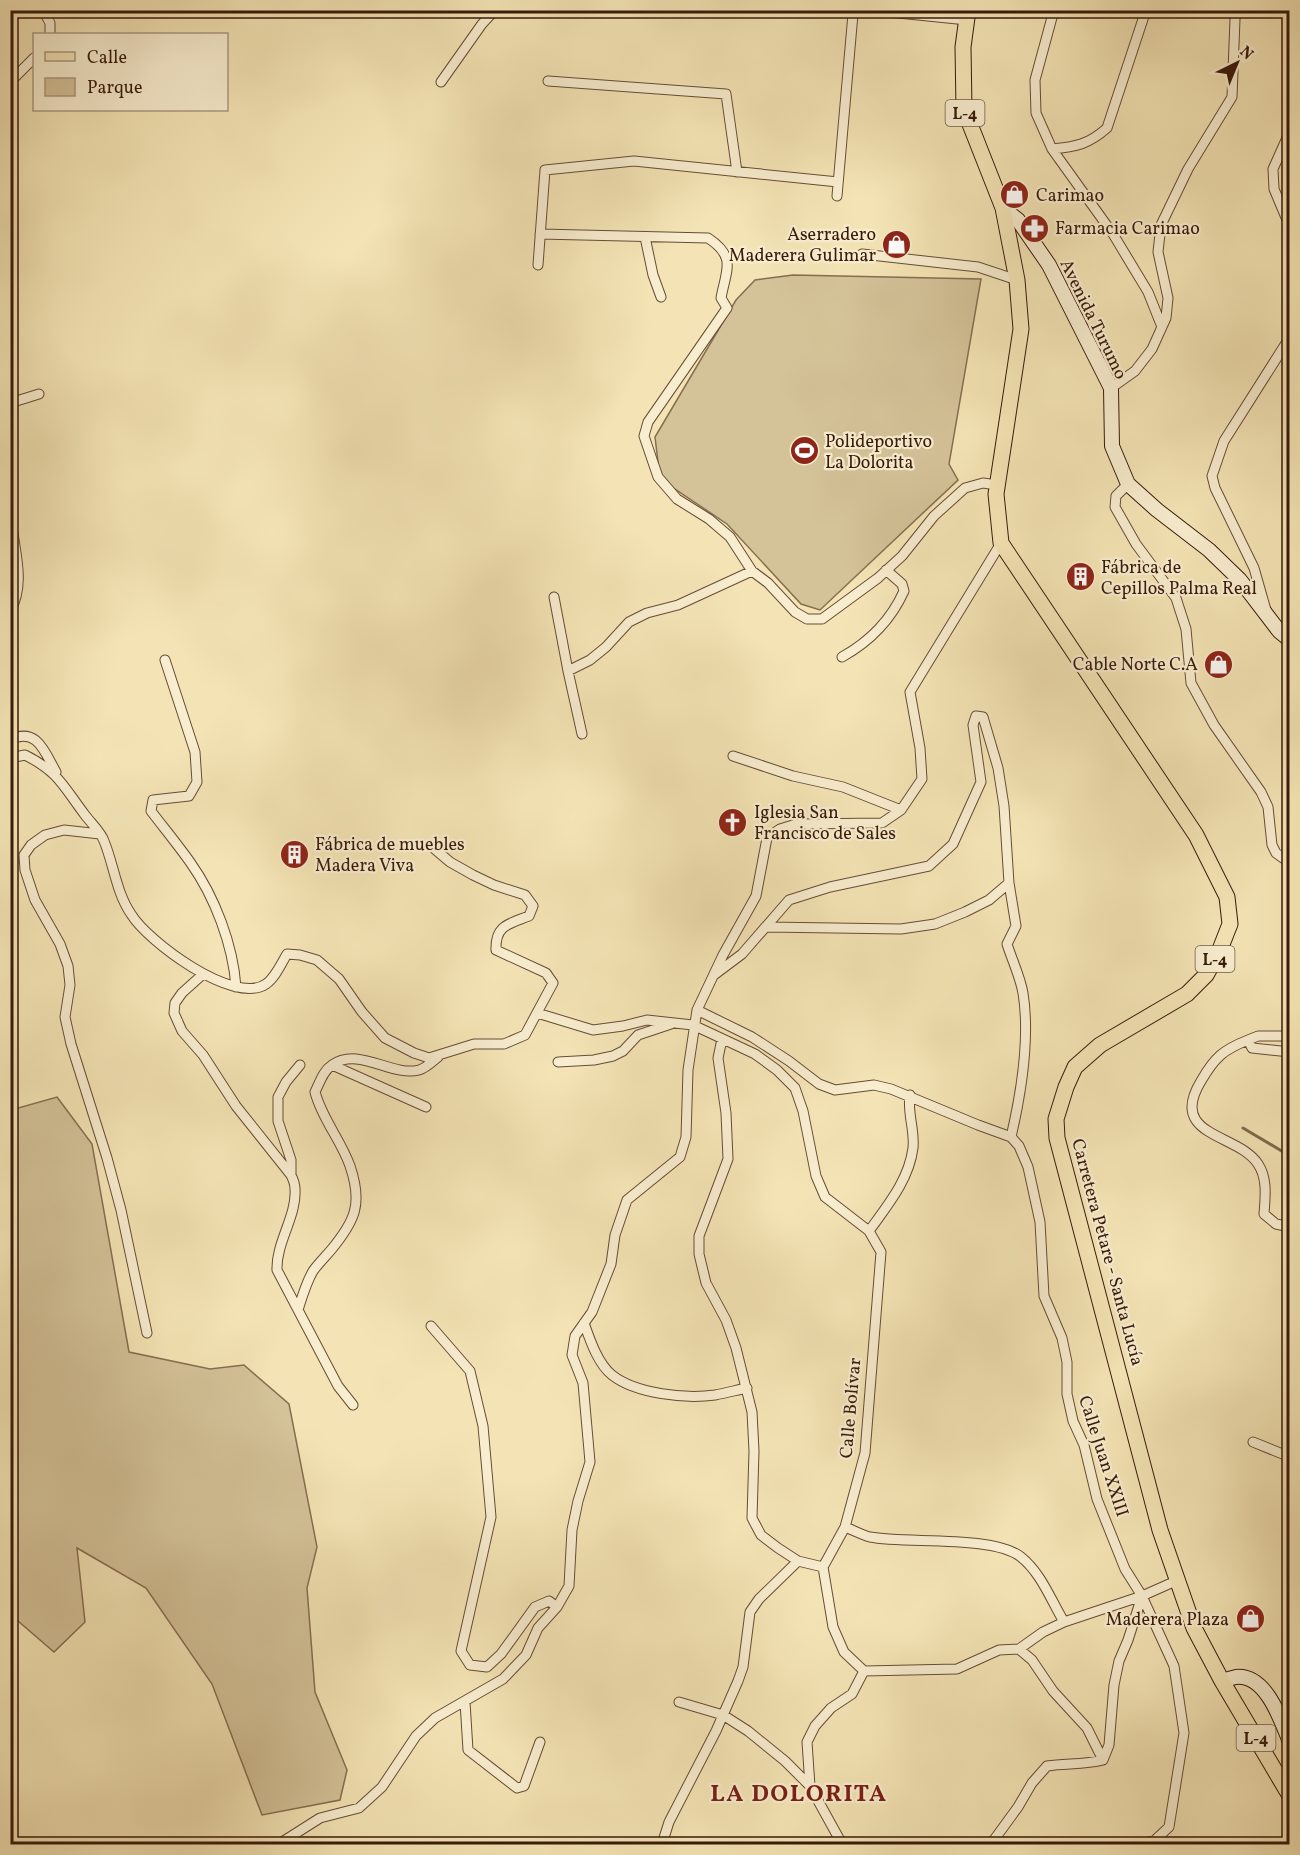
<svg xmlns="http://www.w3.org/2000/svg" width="1300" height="1855" font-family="Vollkorn,serif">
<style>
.green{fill:#d4c298;stroke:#866e51;stroke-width:1.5}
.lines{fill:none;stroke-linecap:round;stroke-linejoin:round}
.stream{stroke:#826a4e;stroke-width:3}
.street-casing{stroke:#674c35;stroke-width:11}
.secondary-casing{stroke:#381a0a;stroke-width:16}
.primary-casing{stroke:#381a0a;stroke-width:17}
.street{stroke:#f8edcf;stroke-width:9}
.secondary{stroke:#f8edcf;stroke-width:14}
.primary{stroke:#f4e4b5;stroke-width:15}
.labels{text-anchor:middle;stroke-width:4.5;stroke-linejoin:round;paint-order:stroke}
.shield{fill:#f8edcf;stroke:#725945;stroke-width:1.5}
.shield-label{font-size:16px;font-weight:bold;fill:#381a0a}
.poi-label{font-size:18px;fill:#381a0a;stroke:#f8edcf;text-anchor:start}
.street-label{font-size:18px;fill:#381a0a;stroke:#f8edcf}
.district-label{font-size:24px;font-weight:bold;letter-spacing:1.5px;fill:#7a1f14;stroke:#f8edcf}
</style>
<rect width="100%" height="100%" fill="#f4e4b5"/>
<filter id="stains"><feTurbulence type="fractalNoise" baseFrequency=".00333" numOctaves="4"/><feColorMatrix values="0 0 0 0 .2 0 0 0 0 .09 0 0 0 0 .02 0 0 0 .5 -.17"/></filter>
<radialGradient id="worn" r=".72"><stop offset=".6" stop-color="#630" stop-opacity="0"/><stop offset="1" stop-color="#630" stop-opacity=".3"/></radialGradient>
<!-- green -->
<path class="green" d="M793,275L981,279L949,464L958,480L820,610L801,604L727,524L660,479L655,437L736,300L755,280Z
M57,1097L92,1144L129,1352L210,1369L244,1365L289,1404L317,1547L307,1588L315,1692L347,1770L340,1800L262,1815L212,1684L146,1588L77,1548L85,1622L54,1652L11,1615V1110Z"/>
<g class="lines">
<!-- stream -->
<path class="stream" d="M1243,1128L1290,1156"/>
<defs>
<path id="street" d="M43,10L50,23V34
M869,10L967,20
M1054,10L1035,80L1036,113L1052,149C1076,147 1089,144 1107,128L1146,10
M548,81L726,94L737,172
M10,82L34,58
M441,82L482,24L495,10
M1290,131L1273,169L1274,189L1290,227
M1052,149L1113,234L1148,292L1162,327
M837,196L853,14L858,10
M540,234L708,238C737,257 726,270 721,298L727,308L648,422L644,436L658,477L677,499L709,519L730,537L752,571L768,583L795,612L807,619H822L878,578L902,556L934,516L965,488L983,483L997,485
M645,237L653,275L661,297
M862,254L978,267L1017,280
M538,265L545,170L634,161L838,182
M1111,388L1135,371L1152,349L1166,318L1168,298L1158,252L1161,225L1188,169L1232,97L1235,19L1237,10
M10,403L39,394
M1128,484L1116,496L1115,507L1136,544L1176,598L1186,629L1191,683L1214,725L1261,792L1268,807L1272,845L1276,853L1290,863
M10,529L13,533C17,560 24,587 10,612
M554,597L568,671L582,734
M1266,610L1254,568L1215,488L1212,476L1224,441L1290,337
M842,657C869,642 891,620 904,591L902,584L886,570
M165,660L195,752L197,782L189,796L153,800L151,811C164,828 178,845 190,862C215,897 233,945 236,987
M568,671L590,660L606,647L629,622L647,613L678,605L752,571
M10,740C37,726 45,753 56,772
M733,756L793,776L843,787L901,810
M10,758L25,755C59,772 63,786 85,815C91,823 101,832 104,841C114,865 116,892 131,914C147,941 234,1006 266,984C275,978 281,964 287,954L300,955L317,960L339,979L362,1012L385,1038L414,1053L429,1058L474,1044H504L525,1035L553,983L546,973L496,950C495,925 509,924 529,916L533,906L525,895L494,885L473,875L450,862L430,845
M100,834L64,830L45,835L31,845L24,855L25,870L35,900L60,944L68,966L70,985L65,1017L71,1044L107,1158L121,1210L147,1333
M767,927L901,929L935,924L965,912L989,900L1009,883
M202,975L182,993L175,1003L174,1013L182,1031L203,1055L236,1106L291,1175C293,1179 295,1184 295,1189C297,1216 276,1242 277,1270L338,1386L353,1405
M714,975L742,954L789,900L830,887L929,866L953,844L981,782L973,725L976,716L983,717L998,768L1004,806L1009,883L1016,926L1007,944C1012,960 1020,976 1023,993C1030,1037 1021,1094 1011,1137
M697,1010L752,1037L789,1061L819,1084L835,1090L874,1085L891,1089L978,1125L1011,1137L1019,1146L1028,1167L1040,1222L1044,1296L1062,1338L1067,1362V1394L1073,1421L1084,1445L1097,1499L1125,1569L1142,1596L1128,1640L1119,1661L1114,1685L1109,1745L1103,1760C1084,1765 1066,1763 1047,1766L1032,1783L1018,1807L991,1844
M537,1013L593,1030L623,1026L647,1020L693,1025L755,1054L777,1070L795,1088L803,1111L816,1176L825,1197L869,1231L881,1252L865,1453L845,1527L823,1567L833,1627L844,1652L864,1671L957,1669L999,1650L1019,1649L1032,1660L1053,1691L1087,1728L1103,1760
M1290,1036H1258L1248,1040L1252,1048L1290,1052
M722,1039L718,1058L726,1113L728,1159L699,1236V1254L706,1283L726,1320L736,1348L752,1412L754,1451L752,1518L761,1535L778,1548L798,1561L823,1567
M1248,1040C1223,1050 1215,1057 1201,1081C1167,1137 1238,1133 1258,1164C1268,1179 1265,1198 1264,1214L1276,1224L1290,1227
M558,1062L594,1060L613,1056L623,1051L638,1035L671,1024
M332,1065L426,1107
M291,1175V1160L278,1121V1097L286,1082L300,1065
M869,1231C887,1206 909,1180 913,1148C915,1130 907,1113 910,1095
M298,1310C302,1297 306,1283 313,1271C318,1264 325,1257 331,1250C355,1221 363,1204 350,1166C341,1140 322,1119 315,1092C320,1082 323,1071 332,1065C359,1046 391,1077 419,1070C426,1068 432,1062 438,1057
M584,1323C590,1340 598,1364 612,1375C636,1394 686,1399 715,1395C726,1393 737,1390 747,1388
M431,1326L470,1371L483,1426L491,1517L461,1651L470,1665L487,1667L501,1654L535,1607L549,1601L557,1607
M1253,1442L1290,1457
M845,1527C853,1530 862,1535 870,1537C906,1544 994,1535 1021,1557C1041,1573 1051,1600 1064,1622
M1019,1649L1043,1632L1064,1622L1142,1596
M465,1702L468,1750L517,1788L524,1786L540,1742
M679,1702L723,1715L748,1731L785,1761L810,1786L842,1844
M810,1786L807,1742L815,1726L831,1708L852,1694L864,1671
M279,1844L320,1818L359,1808L382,1787L416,1736L435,1718L503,1679L526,1655L538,1628L557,1607L569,1586L572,1530L578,1501L590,1462L583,1383L572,1355L575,1336L592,1312L611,1264L615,1235L627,1200L680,1157L686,1137L688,1070L697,1010L723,955L756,896L767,838L780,829L796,824L882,823L901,810L922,779L920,748L910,692L1001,543
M662,1844L669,1822L716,1731L738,1681L743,1667L750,1612L759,1599L798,1561
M1143,1844L1155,1840L1169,1827L1184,1733L1174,1666L1142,1596L1178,1580"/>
<path id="secondary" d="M1003,208L1018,220L1049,265L1111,388L1112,446L1128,484L1157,510L1209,550L1240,580L1279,631L1290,640
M1222,1681C1226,1680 1231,1678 1236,1677C1266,1674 1281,1720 1290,1742"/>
<path id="primary" d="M968,10L963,47L964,109L1003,208L1017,280L1021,329L996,494L1001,543L1196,835L1227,897L1230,924L1219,952L1206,975L1187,994L1100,1045L1075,1067L1066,1087L1056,1119L1057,1138L1160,1530L1194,1628L1222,1681L1290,1796"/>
</defs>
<!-- street casing -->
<use href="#street" class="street-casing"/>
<!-- secondary casing -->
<use href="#secondary" class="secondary-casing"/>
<!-- primary casing -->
<use href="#primary" class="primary-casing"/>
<!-- street -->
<use href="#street" class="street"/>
<!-- secondary -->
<use href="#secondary" class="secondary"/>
<!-- primary -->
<use href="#primary" class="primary"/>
</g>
<!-- icons -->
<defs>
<symbol id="shop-disc" viewBox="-11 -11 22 22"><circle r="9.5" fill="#8f2418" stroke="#f8edcf"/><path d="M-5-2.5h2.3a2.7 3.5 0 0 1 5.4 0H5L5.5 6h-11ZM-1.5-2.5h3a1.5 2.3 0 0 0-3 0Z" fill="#fff"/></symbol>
<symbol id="pharmacy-disc" viewBox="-11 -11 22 22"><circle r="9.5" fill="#8f2418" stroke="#f8edcf"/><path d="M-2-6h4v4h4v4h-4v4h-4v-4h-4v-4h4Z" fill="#fff"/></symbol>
<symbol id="stadium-disc" viewBox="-11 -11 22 22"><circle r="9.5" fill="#8f2418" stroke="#f8edcf"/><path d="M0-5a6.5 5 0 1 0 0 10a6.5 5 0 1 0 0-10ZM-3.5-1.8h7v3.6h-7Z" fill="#fff"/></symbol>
<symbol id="building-disc" viewBox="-11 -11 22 22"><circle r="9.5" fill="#8f2418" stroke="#f8edcf"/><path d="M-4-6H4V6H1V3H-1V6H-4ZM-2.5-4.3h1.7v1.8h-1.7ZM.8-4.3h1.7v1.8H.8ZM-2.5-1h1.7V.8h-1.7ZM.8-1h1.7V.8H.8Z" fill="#fff"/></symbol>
<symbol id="church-disc" viewBox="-11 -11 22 22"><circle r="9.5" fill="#8f2418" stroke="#f8edcf"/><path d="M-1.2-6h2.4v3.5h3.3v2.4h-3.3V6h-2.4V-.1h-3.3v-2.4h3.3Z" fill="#fff"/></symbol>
</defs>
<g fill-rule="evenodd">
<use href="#shop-disc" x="998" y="178" width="33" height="33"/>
<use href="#pharmacy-disc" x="1018" y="212" width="33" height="33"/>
<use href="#shop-disc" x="880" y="228" width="33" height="33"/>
<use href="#stadium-disc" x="788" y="434" width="33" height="33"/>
<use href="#building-disc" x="1064" y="560" width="33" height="33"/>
<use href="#shop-disc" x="1202" y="648" width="33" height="33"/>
<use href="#church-disc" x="716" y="806" width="33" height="33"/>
<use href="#building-disc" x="278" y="838" width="33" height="33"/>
<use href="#shop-disc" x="1234" y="1602" width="33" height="33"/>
</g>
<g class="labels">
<!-- shield labels -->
<g class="shield">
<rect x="945.5" y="100" width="39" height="26" rx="4.5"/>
<rect x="1195.5" y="946" width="39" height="26" rx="4.5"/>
<rect x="1236.5" y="1725" width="39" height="26" rx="4.5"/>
</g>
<g class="shield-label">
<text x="965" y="119">L-4</text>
<text x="1215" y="965">L-4</text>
<text x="1256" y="1744">L-4</text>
</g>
<!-- poi labels -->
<g class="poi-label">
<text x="1036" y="201">Carimao</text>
<text x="1055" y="234">Farmacia Carimao</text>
<text x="876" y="240" text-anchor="end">Aserradero<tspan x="876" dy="21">Maderera Gulimar</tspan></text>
<text x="825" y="447">Polideportivo<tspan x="825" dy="21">La Dolorita</tspan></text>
<text x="1101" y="573">Fábrica de<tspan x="1101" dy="21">Cepillos Palma Real</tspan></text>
<text x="1198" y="670" text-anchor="end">Cable Norte C.A</text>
<text x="754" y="818">Iglesia San<tspan x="754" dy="21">Francisco de Sales</tspan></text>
<text x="315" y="850">Fábrica de muebles<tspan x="315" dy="21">Madera Viva</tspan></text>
<text x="1229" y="1625" text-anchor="end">Maderera Plaza</text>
</g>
<!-- street labels -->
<g class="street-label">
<text transform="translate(1094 319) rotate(64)" y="6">Avenida Turumo</text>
<text transform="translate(1108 1252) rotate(75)" y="6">Carretera Petare - Santa Lucía</text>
<text transform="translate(850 1408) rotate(-85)" y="6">Calle Bolívar</text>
<text transform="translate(1104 1456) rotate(72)" y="6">Calle Juan XXIII</text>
</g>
<!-- district labels -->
<g class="district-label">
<text x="799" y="1801">LA DOLORITA</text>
</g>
</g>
<!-- margin -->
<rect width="1300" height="1855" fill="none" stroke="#f4e4b5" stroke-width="36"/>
<rect x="12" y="12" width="1276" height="1831" fill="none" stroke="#381a0a" stroke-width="3"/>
<rect x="18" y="18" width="1264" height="1819" fill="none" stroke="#381a0a" stroke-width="1.5"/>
<!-- legend -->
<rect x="33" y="33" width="195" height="78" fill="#f8edcf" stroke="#ab9980" stroke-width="1.5"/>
<rect x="45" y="52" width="30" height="9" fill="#f4e4b5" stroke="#ab9980" stroke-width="1.5"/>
<text x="87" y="63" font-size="18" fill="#381a0a">Calle</text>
<rect x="45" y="78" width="30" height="18" fill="#d4c298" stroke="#ab9980" stroke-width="1.5"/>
<text x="87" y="93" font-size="18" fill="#381a0a">Parque</text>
<!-- north arrow -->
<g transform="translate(1237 63) rotate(43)" stroke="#f8edcf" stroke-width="4.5" paint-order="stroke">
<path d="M0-4.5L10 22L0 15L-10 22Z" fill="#381a0a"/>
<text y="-9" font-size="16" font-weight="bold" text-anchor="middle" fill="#381a0a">N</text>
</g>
<rect width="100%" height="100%" filter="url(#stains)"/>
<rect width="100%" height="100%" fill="url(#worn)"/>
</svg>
